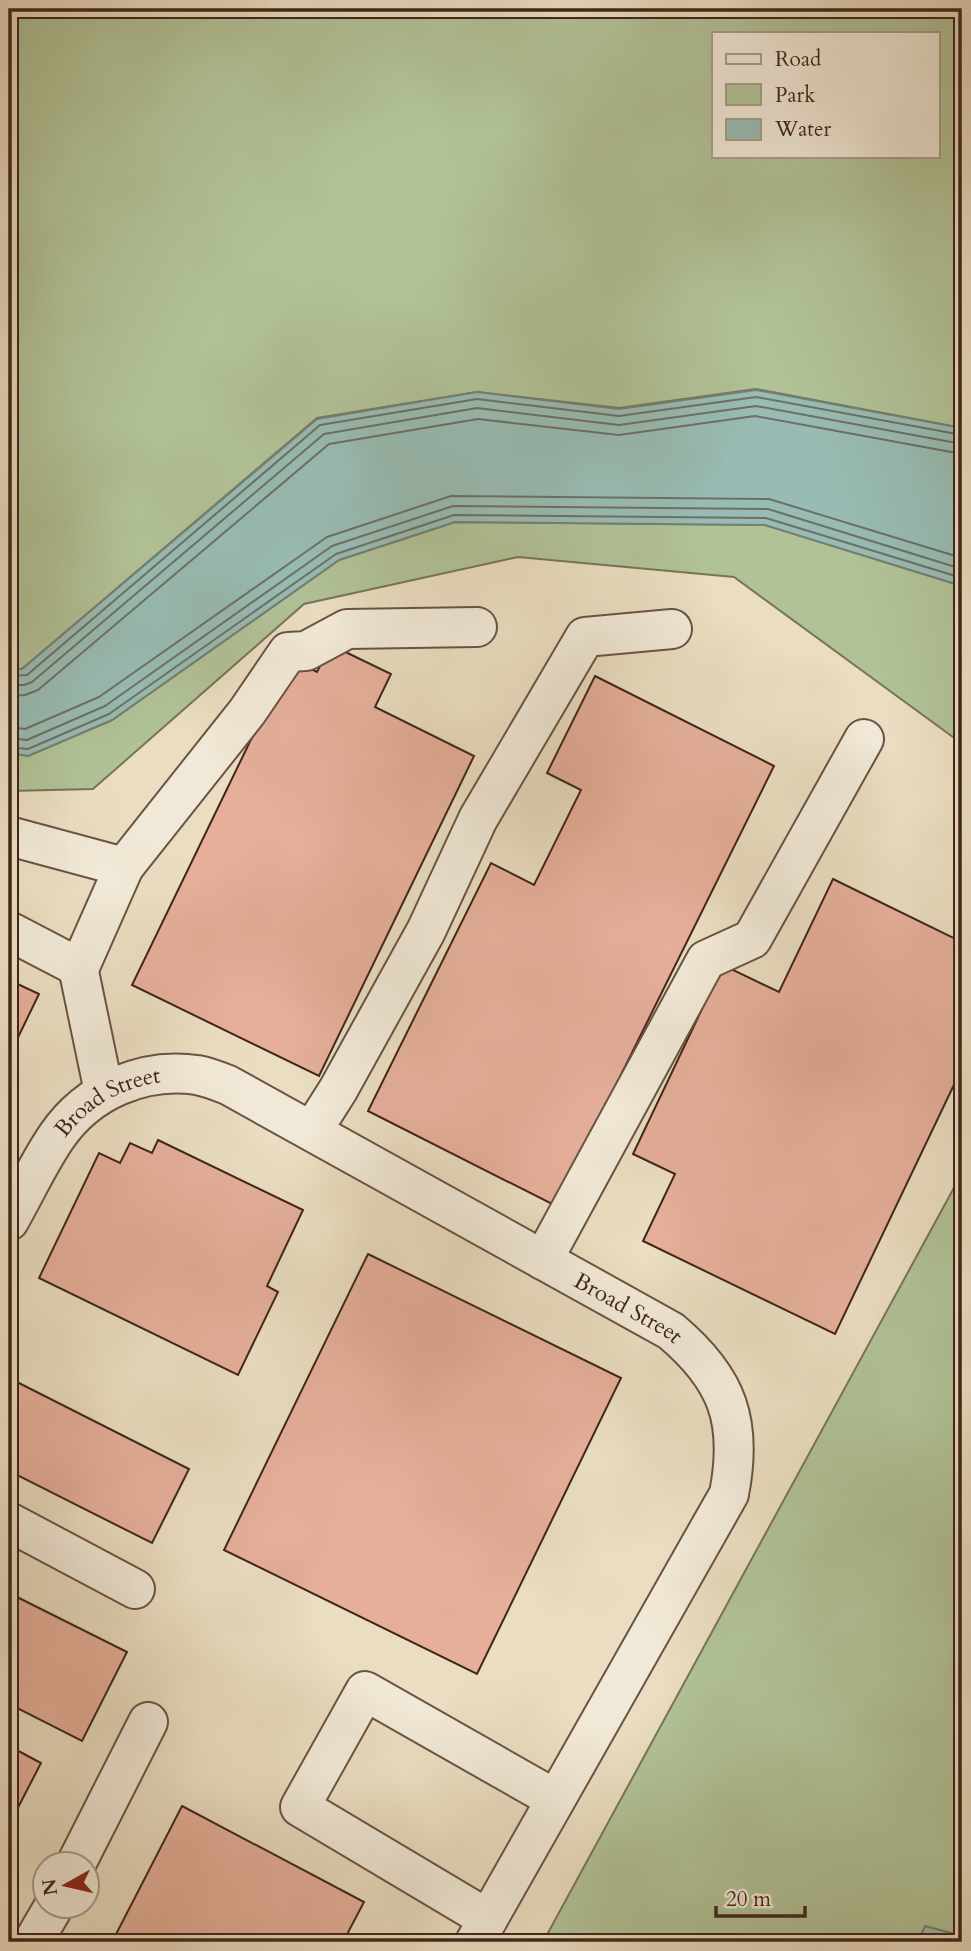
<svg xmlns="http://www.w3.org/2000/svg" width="971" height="1951" font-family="Cardo,serif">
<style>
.green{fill:#b1c297;stroke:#787459;stroke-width:2;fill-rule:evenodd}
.water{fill:#98bcb3;stroke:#758076;stroke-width:2}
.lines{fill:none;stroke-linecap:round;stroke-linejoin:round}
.shore{stroke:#6c7067;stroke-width:2}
.building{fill:#e5af9a;stroke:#40251b;stroke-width:2}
.minor-casing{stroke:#6a5344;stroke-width:42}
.minor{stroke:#f1e9d7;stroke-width:38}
.labels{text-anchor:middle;stroke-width:6;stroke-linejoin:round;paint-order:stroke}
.street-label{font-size:23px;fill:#40251b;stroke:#f1e9d7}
</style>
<rect width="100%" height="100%" fill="#eaddc1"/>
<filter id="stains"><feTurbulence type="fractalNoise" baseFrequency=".00286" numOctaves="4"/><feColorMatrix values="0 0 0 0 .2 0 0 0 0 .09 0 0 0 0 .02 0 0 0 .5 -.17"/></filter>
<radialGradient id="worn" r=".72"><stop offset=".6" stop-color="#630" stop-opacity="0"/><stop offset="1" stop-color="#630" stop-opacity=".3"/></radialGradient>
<!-- green -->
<path class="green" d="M9,9H962V428L756,389L619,408L477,392L317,418L22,669H9ZM714,33H938V156H714Z
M455,522L765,525L962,586V867L958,864L957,740L734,577L518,557L304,604L93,789L9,791V753L28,756L112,720L339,560Z
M962,1173V1936L925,1927L918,1942H543Z"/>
<!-- water -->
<path class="water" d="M756,390L962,428V586L765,525L455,522L339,560L112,720L28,756L9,753V669H22L317,419L477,392L619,409Z
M925,1926L962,1936V1942H918Z"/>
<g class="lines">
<!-- shore -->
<path class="shore" d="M9,676L27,675L320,425L477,399L619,416L756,397L962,435
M9,685H24L32,682L324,434L477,408L619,425L756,406L962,444
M9,696L25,695L38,690L329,444L478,419L619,435L755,416L962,454
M9,727L25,729L99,697L327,537L451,496L769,499L962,558
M9,738L27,740L105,706L332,546L453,506L768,509L962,569
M9,747L28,749L109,714L336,554L454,515L766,518L962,578"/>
</g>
<!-- building -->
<path class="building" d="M331,645L391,674L375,707L474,756L319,1076L132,985L290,659L317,672Z
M595,676L774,766L556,1206L368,1111L491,863L534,885L581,790L547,773Z
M833,879L962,942V1068L835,1334L643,1241L675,1174L633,1154L723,965L779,992Z
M9,980L39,994L9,1056Z
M158,1140L303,1210L267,1286L278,1292L238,1375L39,1278L99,1153L120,1163L130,1143L152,1153Z
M368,1254L621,1378L477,1674L224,1550Z
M9,1378L189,1469L152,1543L9,1471Z
M9,1593L127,1652L82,1741L9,1704Z
M9,1746L41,1763L9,1825Z
M182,1806L364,1902L343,1942H112Z"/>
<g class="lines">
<defs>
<g id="minor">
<path d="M9,836L124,867L247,712L288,652L306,651L347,629L477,627"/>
<path d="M9,931L78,967L104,1092"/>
<path d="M78,971L124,867"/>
<path d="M312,1131L338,1090L426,931L478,819L585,637L672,629"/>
<path id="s1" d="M9,1221C25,1193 39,1162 57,1136C88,1091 143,1067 197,1075C208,1077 218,1081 228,1085L671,1331C728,1379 743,1422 729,1494L475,1942"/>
<path d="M543,1260L706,960L752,939L864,739"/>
<path d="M9,1522L135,1589"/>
<path d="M76,1864L148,1722"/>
<path d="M488,1919L300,1807L365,1691L555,1799"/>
<path d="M33,1942L54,1906"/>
</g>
</defs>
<!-- minor casing -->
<use href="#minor" class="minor-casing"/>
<!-- minor -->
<use href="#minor" class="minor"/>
</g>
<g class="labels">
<!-- street labels -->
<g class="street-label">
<text dy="8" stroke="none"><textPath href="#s1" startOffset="161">Broad Street</textPath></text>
<text dy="8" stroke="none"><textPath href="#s1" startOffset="749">Broad Street</textPath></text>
</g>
</g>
<!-- margin -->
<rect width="971" height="1951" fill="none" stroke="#eaddc1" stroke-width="35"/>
<rect x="10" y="10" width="950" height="1930" fill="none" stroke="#40251b" stroke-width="3.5"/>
<rect x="18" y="18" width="936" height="1916" fill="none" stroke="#40251b" stroke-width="2"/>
<!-- legend -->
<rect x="712" y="32" width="228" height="126" fill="#f1e9d7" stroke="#aa9b8c" stroke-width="2"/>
<rect x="726" y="54" width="35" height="10" fill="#f1e9d7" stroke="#aa9b8c" stroke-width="2"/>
<text x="775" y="66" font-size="21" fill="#40251b">Road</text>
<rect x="726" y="84" width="35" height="21" fill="#b1c297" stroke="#aa9b8c" stroke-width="2"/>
<text x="775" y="102" font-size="21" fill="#40251b">Park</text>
<rect x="726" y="119" width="35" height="21" fill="#98bcb3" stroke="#aa9b8c" stroke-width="2"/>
<text x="775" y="136" font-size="21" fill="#40251b">Water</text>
<!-- north arrow -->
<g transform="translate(66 1885) rotate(262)"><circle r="33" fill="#f1e9d7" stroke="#aa9b8c" stroke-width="2"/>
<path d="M0-5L12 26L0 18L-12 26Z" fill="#8f2418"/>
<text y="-10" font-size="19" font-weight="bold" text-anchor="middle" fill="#40251b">N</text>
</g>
<!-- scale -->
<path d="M716 1906v10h89v-10" fill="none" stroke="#40251b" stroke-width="3.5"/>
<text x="726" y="1906" font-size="21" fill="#40251b" stroke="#f1e9d7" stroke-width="5" paint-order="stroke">20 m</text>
<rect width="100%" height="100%" filter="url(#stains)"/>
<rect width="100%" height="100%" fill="url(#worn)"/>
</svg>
